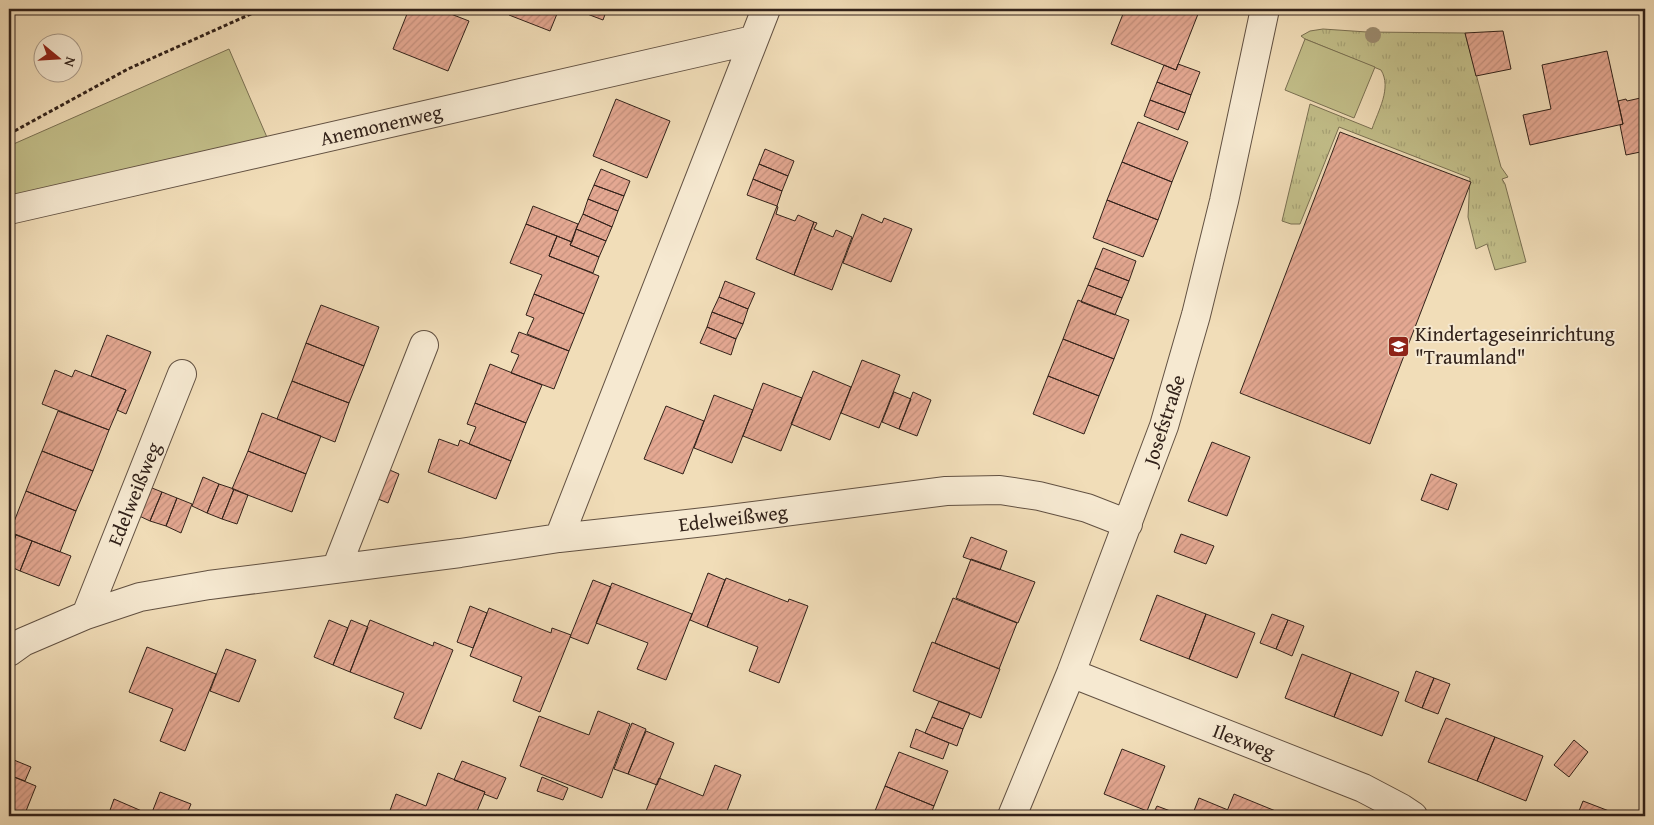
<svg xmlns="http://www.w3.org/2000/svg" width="1654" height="825" font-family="'Gentium Book Plus',serif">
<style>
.grass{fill:url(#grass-tufts);stroke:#7a7052}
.park{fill:#c2be89;stroke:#7a7052}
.building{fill:url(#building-hatch);stroke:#32221a}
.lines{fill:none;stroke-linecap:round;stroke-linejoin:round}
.minor-casing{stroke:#625142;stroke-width:30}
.path{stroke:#32221a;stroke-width:3;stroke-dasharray:4 2.5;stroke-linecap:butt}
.minor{stroke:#f6e9d1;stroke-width:28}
.tree{fill:#9c8c70}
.labels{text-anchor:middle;stroke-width:4;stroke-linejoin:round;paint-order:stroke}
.street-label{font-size:20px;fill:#32221a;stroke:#f6e9d1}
.poi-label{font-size:20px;fill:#32221a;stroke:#f6e9d1;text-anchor:start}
</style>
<defs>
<pattern id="grass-tufts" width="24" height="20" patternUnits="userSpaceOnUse" patternTransform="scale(1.25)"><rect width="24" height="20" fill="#c2be89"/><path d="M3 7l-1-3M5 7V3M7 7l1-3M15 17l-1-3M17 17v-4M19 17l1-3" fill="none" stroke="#a7a376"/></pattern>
<pattern id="building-hatch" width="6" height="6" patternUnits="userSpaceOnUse" patternTransform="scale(1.25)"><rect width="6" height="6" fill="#e4a892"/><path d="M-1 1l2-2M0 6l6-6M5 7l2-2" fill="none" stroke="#c4907d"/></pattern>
</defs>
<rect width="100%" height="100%" fill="#f1ddb8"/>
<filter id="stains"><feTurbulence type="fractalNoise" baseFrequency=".004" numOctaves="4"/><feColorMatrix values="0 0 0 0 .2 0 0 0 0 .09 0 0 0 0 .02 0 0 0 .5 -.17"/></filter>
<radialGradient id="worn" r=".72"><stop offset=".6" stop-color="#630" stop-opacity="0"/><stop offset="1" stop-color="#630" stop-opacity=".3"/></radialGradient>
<!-- grass -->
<path class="grass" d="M1323,29L1367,32L1465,33L1501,167L1508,177L1502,179L1505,184L1526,262L1495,270L1487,244L1476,249L1468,217L1470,178L1339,127L1300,224H1291L1282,221L1310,104L1372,129C1378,111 1392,88 1381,70L1305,39L1301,36L1310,31Z"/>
<!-- park -->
<path class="park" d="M1305,39L1375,67L1354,118L1285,90Z
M229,49L269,142L9,203V146Z"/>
<!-- building -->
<path class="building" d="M409,9H438L469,21L448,71L393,49Z
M512,9H559L550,31L509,15Z
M574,9H607L603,20Z
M1125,9H1200L1176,70L1111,44Z
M1503,31L1511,69L1476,76L1465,33Z
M1607,51L1623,124L1530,145L1523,115L1551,109L1542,65Z
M1178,64L1200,72L1191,95L1157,82L1164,65L1176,70Z
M1157,82L1191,95L1185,113L1150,100Z
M1645,97V151L1626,155L1620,125L1623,124L1618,101L1626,99L1627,101Z
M616,99L670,121L647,178L593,156Z
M1150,100L1185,113L1178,130L1144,116Z
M1138,122L1188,142L1172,182L1122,162Z
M1340,132L1471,182L1370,444L1240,393Z
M765,149L794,161L788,176L759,164Z
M1122,162L1172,182L1158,220L1107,200Z
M759,164L788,176L782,191L753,179Z
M601,169L630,181L624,196L594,185Z
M753,179L782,191L777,206L747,195Z
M594,185L624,196L618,211L588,199Z
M588,199L618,211L612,227L583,214Z
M1107,200L1158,220L1143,257L1093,238Z
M533,206L578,224L572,242L526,224Z
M777,206L778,207L776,214L795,221L798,215L814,222L794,275L756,259Z
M583,214L612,227L606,241L576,229Z
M862,214L882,223L884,218L912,229L891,282L843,263Z
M814,222L817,223L814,229L833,237L836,230L852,237L832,290L794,275Z
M526,224L557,236L549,256L599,276L584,314L534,294L542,275L510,263Z
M576,229L606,241L599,257L570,245Z
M557,236L572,242L570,245L599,257L593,273L549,256Z
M1103,248L1136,261L1129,281L1095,268Z
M1095,268L1129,281L1122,298L1088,285Z
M725,281L755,293L748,309L719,297Z
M1088,285L1122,298L1115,315L1081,302Z
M534,294L584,314L569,351L527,334L534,318L526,315Z
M719,297L748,309L743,324L712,312Z
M1078,300L1129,320L1114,359L1063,339Z
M321,305L379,327L364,366L306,343Z
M712,312L743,324L736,339L707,327Z
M707,327L736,339L731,355L700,343Z
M519,332L569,351L554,389L511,373L519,355L511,352Z
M107,335L151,352L126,414L117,410L126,390L91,376Z
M1063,339L1114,359L1099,396L1048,376Z
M306,343L364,366L349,403L292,381Z
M862,360L900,375L879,428L841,413Z
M490,364L542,385L526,423L475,403Z
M55,370L72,377L75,370L126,390L109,430L42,404Z
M813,371L851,387L830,440L791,424Z
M1048,376L1099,396L1084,434L1033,414Z
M292,381L349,403L335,442L277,419Z
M763,383L802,398L781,451L743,436Z
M894,392L911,399L899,429L882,422Z
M913,392L931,400L917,436L899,429Z
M714,395L753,410L732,463L694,448Z
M475,403L526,423L511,461L469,444L476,427L467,424Z
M666,406L704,421L683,474L644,459Z
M58,411L109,430L93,471L42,451Z
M262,413L321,436L306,474L248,451Z
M439,439L458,446L460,440L511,461L496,499L428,472Z
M1212,442L1250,457L1227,516L1188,501Z
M42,451L93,471L76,511L26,491Z
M248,451L306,474L292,512L232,489Z
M385,468L399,474L388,503L373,497Z
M1431,474L1457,484L1448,510L1421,500Z
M203,477L219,484L207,513L192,506Z
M219,484L234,489L222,519L207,513Z
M147,486L162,492L150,521L135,514Z
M234,489L248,495L237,524L222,519Z
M26,491L76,511L60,552L10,532Z
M162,492L177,498L166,526L150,521Z
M177,498L192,504L181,533L166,526Z
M9,532L16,535L9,554Z
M1181,534L1214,546L1206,564L1174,552Z
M16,535L32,541L20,571L9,566V554Z
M971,537L1007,551L1000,570L963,557Z
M32,541L71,556L59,586L20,571Z
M971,559L1035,582L1018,623L956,598Z
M708,573L725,580L707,627L690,620Z
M726,578L788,602L789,599L808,606L779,683L749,671L758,647L707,627Z
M593,580L611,587L588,644L570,637Z
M612,583L692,614L666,680L637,669L648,643L596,623Z
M1157,595L1206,614L1189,659L1140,640Z
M953,598L1017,623L999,669L935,643Z
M470,606L487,613L473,648L457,642Z
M489,608L551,633L552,628L571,635L540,712L513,701L522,677L470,656Z
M1206,614L1255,633L1237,678L1189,659Z
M1272,614L1288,620L1276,649L1260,643Z
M329,620L348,628L333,665L314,657Z
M351,620L368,627L350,672L333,665Z
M370,620L433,646L434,642L453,650L421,729L394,718L404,693L350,672Z
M1288,620L1304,626L1292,656L1276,649Z
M932,642L1000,669L981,718L913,691Z
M147,647L216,674L185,751L160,741L173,709L129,692Z
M226,649L256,660L239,702L210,691Z
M1302,654L1351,673L1334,717L1285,698Z
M1416,671L1434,678L1422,708L1405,701Z
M1351,673L1399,692L1382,736L1334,717Z
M1434,678L1450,684L1438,714L1422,708Z
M939,701L970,713L963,729L932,717Z
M598,711L630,724L602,798L520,766L539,716L589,735Z
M932,717L963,729L957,746L925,733Z
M1446,718L1495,737L1477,781L1428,762Z
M632,723L646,729L628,774L614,769Z
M916,729L949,743L943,759L910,747Z
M646,731L674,743L657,785L628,774Z
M1495,737L1543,756L1526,801L1477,781Z
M1574,740L1588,752L1569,777L1554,765Z
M1122,749L1165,766L1147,811L1104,794Z
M899,752L948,771L934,806L885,786Z
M9,758L31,767L25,781L9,775Z
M462,761L506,778L497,799L484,794L485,792L454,780Z
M715,765L741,775L725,816H644L659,778L703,796Z
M438,773L485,792L475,816H388L396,794L426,806Z
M9,775L36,786L24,816H9Z
M542,777L568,788L563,800L537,791Z
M885,786L934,806L930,816H873Z
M160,792L191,804L186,816H156L151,815Z
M1234,794L1278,812L1276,816H1225Z
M1199,798L1228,810L1225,816H1192Z
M114,799L151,815L156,816H108Z
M1583,801L1622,816H1577Z
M1157,806L1173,812L1172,816H1152Z"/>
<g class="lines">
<defs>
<path id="minor" d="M9,210L753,40
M559,538L766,9
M336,569L424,345
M86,615L182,374
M9,652L23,642L86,615L140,597L209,585L460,553L559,538L714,521L946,491L1000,490L1039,496L1087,508L1128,524
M1071,673L1363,788L1401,808L1413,816
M1012,816L1071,673L1164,426L1196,315L1224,201L1265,9"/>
</defs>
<!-- minor casing -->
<use href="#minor" class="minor-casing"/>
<!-- path -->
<path class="path" d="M9,134L128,69L262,9"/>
<!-- minor -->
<use href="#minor" class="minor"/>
</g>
<!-- trees -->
<circle class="tree" cx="1373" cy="35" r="8"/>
<!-- icons -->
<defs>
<symbol id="school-square" viewBox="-11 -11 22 22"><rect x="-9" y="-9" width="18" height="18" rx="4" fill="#8f2418" stroke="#f6e9d1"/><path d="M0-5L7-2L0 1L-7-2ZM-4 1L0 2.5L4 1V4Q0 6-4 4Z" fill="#fff"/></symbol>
</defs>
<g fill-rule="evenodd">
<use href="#school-square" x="1386" y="334" width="25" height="25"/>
</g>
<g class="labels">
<!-- street labels -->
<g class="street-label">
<text transform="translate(381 125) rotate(-13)" y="7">Anemonenweg</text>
<text transform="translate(1164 420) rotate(-72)" y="7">Josefstraße</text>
<text transform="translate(134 494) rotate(-68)" y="7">Edelweißweg</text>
<text transform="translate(733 518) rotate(-7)" y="7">Edelweißweg</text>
<text transform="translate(1244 741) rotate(21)" y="7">Ilexweg</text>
</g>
<!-- poi labels -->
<g class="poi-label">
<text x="1415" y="341">Kindertageseinrichtung<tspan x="1415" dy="23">"Traumland"</tspan></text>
</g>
</g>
<!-- margin -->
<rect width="1654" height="825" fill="none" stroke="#f1ddb8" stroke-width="30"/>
<rect x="10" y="10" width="1634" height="805" fill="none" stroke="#32221a" stroke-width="2.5"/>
<rect x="15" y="15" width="1624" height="795" fill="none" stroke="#32221a"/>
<!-- north arrow -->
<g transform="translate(58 58) rotate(108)"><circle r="24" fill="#f6e9d1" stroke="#a89988"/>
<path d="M0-4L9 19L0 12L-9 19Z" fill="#8f2418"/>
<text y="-8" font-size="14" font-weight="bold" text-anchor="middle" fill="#32221a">N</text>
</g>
<rect width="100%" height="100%" filter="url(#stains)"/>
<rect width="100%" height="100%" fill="url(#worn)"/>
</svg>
